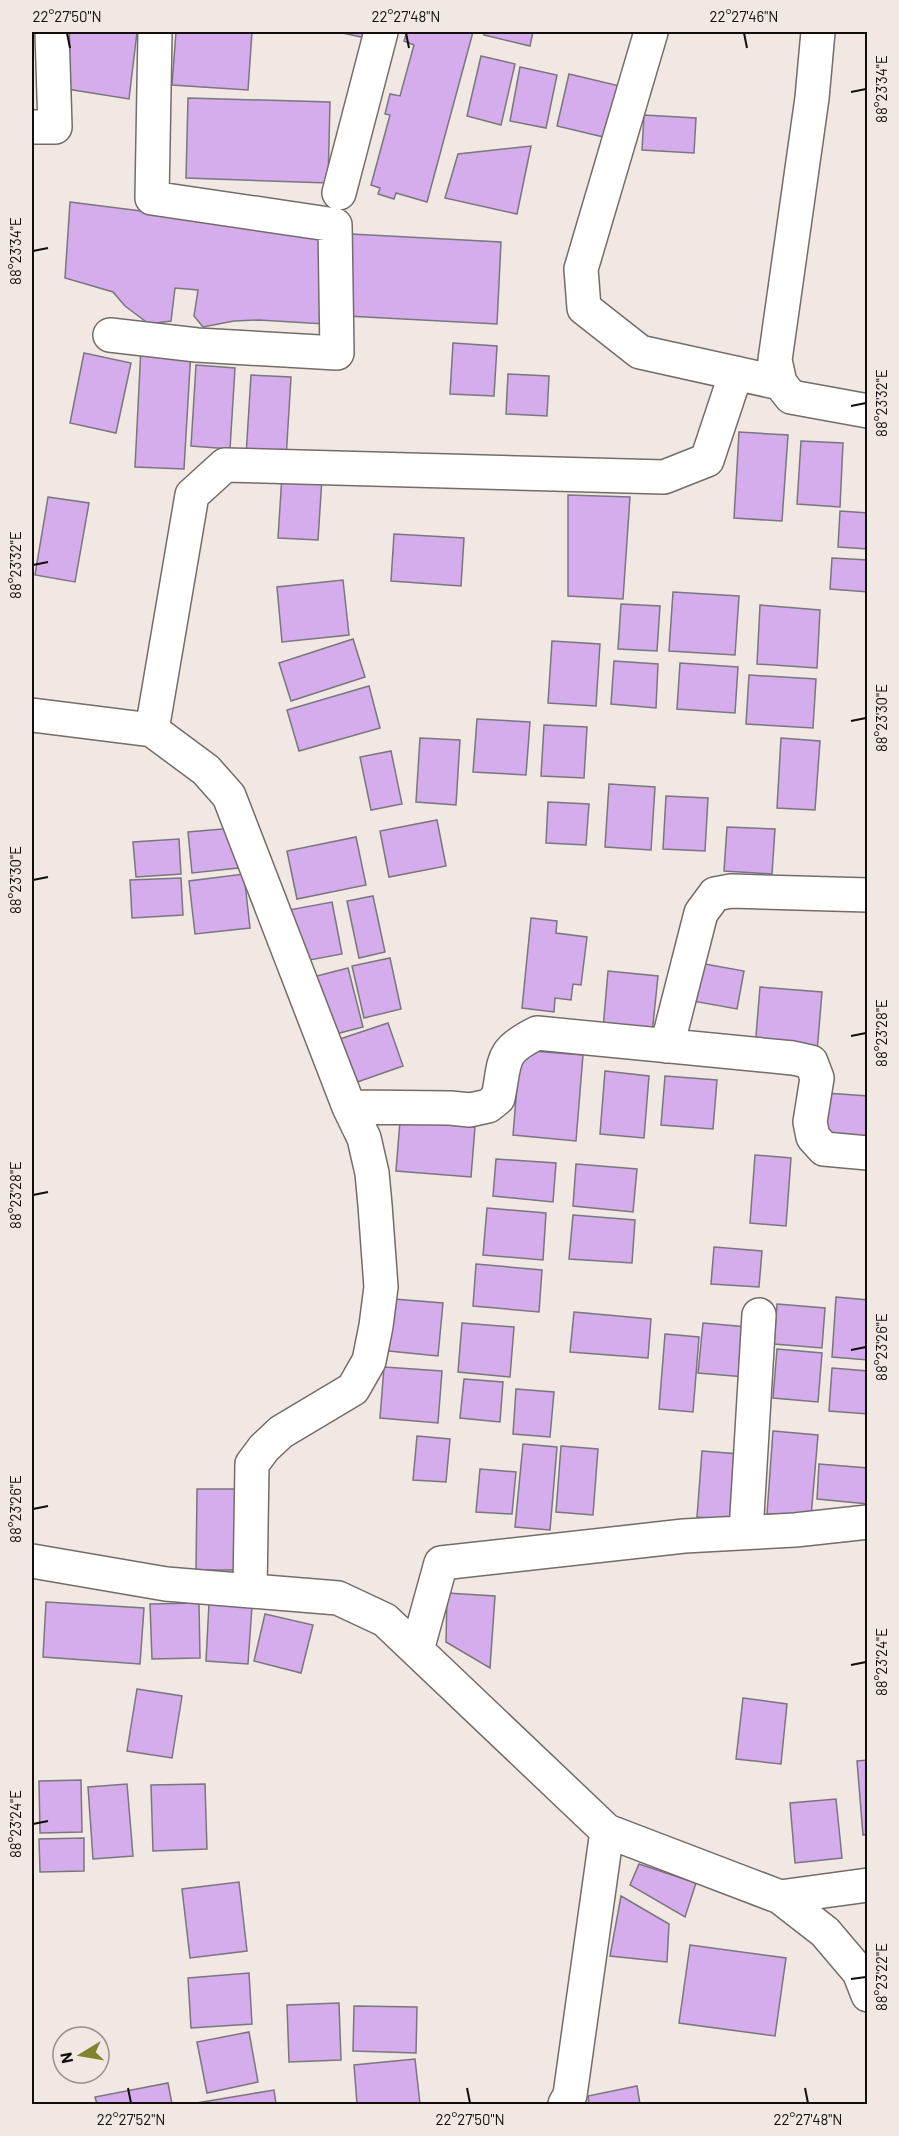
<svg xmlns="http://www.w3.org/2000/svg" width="899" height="2136" font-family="Barlow,sans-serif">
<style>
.building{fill:#d5aded;stroke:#7a767d;stroke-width:1.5}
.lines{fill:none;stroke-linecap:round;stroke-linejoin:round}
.street-casing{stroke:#746c68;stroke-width:36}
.street{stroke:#fff;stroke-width:33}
.ticks{fill:none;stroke:#110e0c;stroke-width:2}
.neatline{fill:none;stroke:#110e0c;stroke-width:2}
.ticks-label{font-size:15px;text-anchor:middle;fill:#110e0c}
</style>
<rect width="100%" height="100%" fill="#f1e8e3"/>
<!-- building -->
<path class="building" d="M65,32H137L129,99L61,88Z
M176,32H252L248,90L172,85Z
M338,32H377L375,40Z
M407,32H473L427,202L396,193L394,199L378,194L380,188L371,185L390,115L385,114L390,94L400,96L414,45L404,41Z
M485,32H533L530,46L484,35Z
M481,56L515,64L501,125L467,116Z
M520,67L557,75L546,128L510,121Z
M569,74L624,87L612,139L557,126Z
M188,98L330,102L328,183L186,178Z
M644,115L696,118L694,153L642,150Z
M531,146L517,214L445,198L458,154Z
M70,202L324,234L325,324L259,320L234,321L203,327L194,316L198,290L175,288L171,321L149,324L125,306L113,292L65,278Z
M351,234L501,242L497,324L347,316Z
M453,343L497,346L494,396L450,394Z
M141,347L191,350L184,469L135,467Z
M84,353L131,363L116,433L70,423Z
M196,365L235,368L230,449L191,446Z
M508,374L549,376L547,416L506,414Z
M251,375L291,377L286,459L246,456Z
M739,432L788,435L782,521L734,518Z
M801,441L843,443L840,507L797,504Z
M282,475L322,478L318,540L278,538Z
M568,495L630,497L623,599L568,596Z
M48,497L89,503L75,582L35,575Z
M840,511L868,513V549L838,547Z
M394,534L464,538L461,586L391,581Z
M832,558L868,560V592L830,589Z
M343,580L349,635L282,642L277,587Z
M673,592L739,596L735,655L669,651Z
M621,604L660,606L657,651L618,649Z
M760,605L820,610L817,668L757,664Z
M353,639L365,677L291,701L279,663Z
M552,641L600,644L596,706L548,703Z
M614,661L658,664L656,708L611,704Z
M680,663L738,667L735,713L677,709Z
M749,675L816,679L813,728L746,724Z
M369,686L380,728L299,751L287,710Z
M477,719L530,722L526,775L473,772Z
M544,725L587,727L584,778L541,776Z
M420,738L460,740L456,805L416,802Z
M781,738L820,741L815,810L777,808Z
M391,751L402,804L371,810L360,757Z
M609,784L655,787L651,850L605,847Z
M666,796L708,798L705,851L663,849Z
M548,802L589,804L586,845L546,843Z
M437,820L446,866L389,877L380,831Z
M727,827L775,829L772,874L724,871Z
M234,828L238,868L192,873L188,832Z
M356,837L366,885L297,899L287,851Z
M179,839L181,874L136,877L133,842Z
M244,874L250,928L195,934L189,881Z
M181,878L183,915L132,918L130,880Z
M373,896L385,952L359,958L347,901Z
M332,902L342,954L299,962L289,910Z
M531,918L557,921L556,933L587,937L581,985L573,984L571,1000L555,998L554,1012L522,1008Z
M390,958L401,1009L364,1018L352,966Z
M694,962L744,971L737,1009L687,1000Z
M348,968L363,1027L324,1037L309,978Z
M608,971L658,976L652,1034L603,1029Z
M760,987L822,992L817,1052L755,1048Z
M388,1023L403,1066L343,1087L328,1043Z
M520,1050L583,1055L576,1141L513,1135Z
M605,1071L649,1076L644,1138L600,1134Z
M665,1076L717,1080L713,1129L661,1125Z
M826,1093L868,1096V1145L822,1142Z
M400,1121L475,1127L471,1177L396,1171Z
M755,1155L791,1158L786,1226L750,1223Z
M496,1159L556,1163L553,1202L493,1196Z
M576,1164L637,1169L633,1212L573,1206Z
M487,1208L546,1213L543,1260L483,1255Z
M573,1215L635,1220L632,1263L569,1259Z
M714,1247L762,1251L759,1287L711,1284Z
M476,1264L542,1270L539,1312L473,1306Z
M836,1297L868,1300V1360L832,1357Z
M394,1299L443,1303L438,1356L389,1351Z
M777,1304L825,1308L822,1348L774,1344Z
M574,1312L651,1319L648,1358L570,1352Z
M462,1323L514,1327L510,1377L458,1372Z
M703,1323L748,1327L745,1377L698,1373Z
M665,1334L699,1337L693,1412L659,1409Z
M777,1349L822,1353L818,1402L773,1398Z
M384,1367L442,1371L438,1423L380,1418Z
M832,1368L868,1371V1414L829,1411Z
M464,1379L503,1382L500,1422L460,1418Z
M516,1389L554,1392L550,1437L513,1434Z
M773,1431L818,1435L811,1517L767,1514Z
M417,1436L450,1439L446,1482L413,1480Z
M523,1444L557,1447L550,1530L515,1527Z
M561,1446L598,1449L593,1515L556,1512Z
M702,1451L740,1454L735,1520L697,1517Z
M819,1464L868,1468V1504L817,1499Z
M480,1469L516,1472L512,1514L476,1512Z
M197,1489H239L238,1570H196Z
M447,1593L495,1596L490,1668L446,1642Z
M46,1602L144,1608L140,1664L43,1657Z
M199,1603L200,1658L152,1659L150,1604Z
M209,1603L252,1606L248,1664L206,1661Z
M265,1614L313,1625L301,1673L254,1661Z
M137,1689L182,1696L172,1758L127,1751Z
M743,1698L787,1704L781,1764L736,1759Z
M868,1760V1834L863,1835L857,1761Z
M81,1780L82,1832L40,1833L39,1781Z
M127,1784L133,1856L93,1859L88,1787Z
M205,1784L207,1849L153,1851L151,1785Z
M836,1799L842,1858L795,1863L790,1803Z
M84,1838V1871L40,1872L39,1839Z
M639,1864L696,1883L685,1917L630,1885Z
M239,1882L247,1951L190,1958L182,1889Z
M621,1896L669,1924L667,1962L610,1956Z
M690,1945L786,1958L775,2036L679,2023Z
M249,1973L252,2024L191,2028L188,1978Z
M339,2003L341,2060L289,2062L287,2005Z
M354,2006L417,2007L416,2053L353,2051Z
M249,2032L258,2082L207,2093L197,2042Z
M415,2059L420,2104H357L354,2065Z
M168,2083L172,2104H97L95,2097Z
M637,2086L640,2104H589L588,2096Z
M274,2090L276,2104H197V2103Z"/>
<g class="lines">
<defs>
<path id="street" d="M651,32L581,269L584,308L640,352L780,383
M818,32L812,98L775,360L780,383L791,397L868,411
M32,127H55L52,32
M339,193L381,32
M110,335L197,345L337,353L335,225L152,198L155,32
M32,715L152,730L206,770L229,796L349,1107L364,1138L372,1173L375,1205L381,1287L376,1326L369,1361L353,1389L281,1432L264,1448L252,1464L250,1591
M152,730L192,495L225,465L664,477L707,460L736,373
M667,1046L701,913L715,894L731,891L868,895
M349,1107L450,1108L470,1110L488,1106L498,1098C506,1059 499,1052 537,1033L793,1058L811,1062L817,1078L810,1122L813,1137L824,1149L868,1153
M746,1532L759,1315
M32,1561L166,1584L338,1598L385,1620L607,1831L780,1897L825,1932L859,1972L868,1995
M417,1650L441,1563L684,1536L795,1530L868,1522
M780,1897L868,1885
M565,2104L570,2095L607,1831"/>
</defs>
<!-- street casing -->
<use href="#street" class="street-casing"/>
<!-- street -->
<use href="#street" class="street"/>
</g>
<!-- ticks -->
<path class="ticks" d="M67,33L70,48M406,33L409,48M744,33L747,48M851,92L866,89M33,251L48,248M851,406L866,403M33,565L48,562M851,721L866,718M33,880L48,877M851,1036L866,1033M33,1195L48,1192M851,1350L866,1347M33,1509L48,1506M851,1665L866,1662M33,1824L48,1821M851,1979L866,1977M128,2088L131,2103M467,2088L470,2103M805,2088L808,2103"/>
<!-- border -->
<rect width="899" height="2136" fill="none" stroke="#f1e8e3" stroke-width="66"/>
<!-- north arrow -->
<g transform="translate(81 2055) rotate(259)"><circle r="28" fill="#f1e8e3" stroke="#97918d" stroke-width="1.5"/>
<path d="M0-4.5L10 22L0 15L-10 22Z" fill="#80842e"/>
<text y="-9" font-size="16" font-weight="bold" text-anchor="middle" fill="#110e0c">N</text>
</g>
<rect x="33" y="33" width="833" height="2070" class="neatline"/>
<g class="ticks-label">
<text x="67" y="22">22°27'50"N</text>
<text x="406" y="22">22°27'48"N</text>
<text x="744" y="22">22°27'46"N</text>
<text transform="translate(882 89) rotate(-90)" y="5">88°23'34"E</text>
<text transform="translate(16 251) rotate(-90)" y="5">88°23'34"E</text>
<text transform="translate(882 403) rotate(-90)" y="5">88°23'32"E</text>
<text transform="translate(16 565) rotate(-90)" y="5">88°23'32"E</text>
<text transform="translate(882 718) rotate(-90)" y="5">88°23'30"E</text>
<text transform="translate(16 880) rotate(-90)" y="5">88°23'30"E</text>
<text transform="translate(882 1033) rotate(-90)" y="5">88°23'28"E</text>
<text transform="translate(16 1195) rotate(-90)" y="5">88°23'28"E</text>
<text transform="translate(882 1347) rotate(-90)" y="5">88°23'26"E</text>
<text transform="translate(16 1509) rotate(-90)" y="5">88°23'26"E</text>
<text transform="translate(882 1662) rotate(-90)" y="5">88°23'24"E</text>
<text transform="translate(16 1824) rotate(-90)" y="5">88°23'24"E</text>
<text transform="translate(882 1977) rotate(-90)" y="5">88°23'22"E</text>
<text x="131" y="2125">22°27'52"N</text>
<text x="470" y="2125">22°27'50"N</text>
<text x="808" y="2125">22°27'48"N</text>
</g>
</svg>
